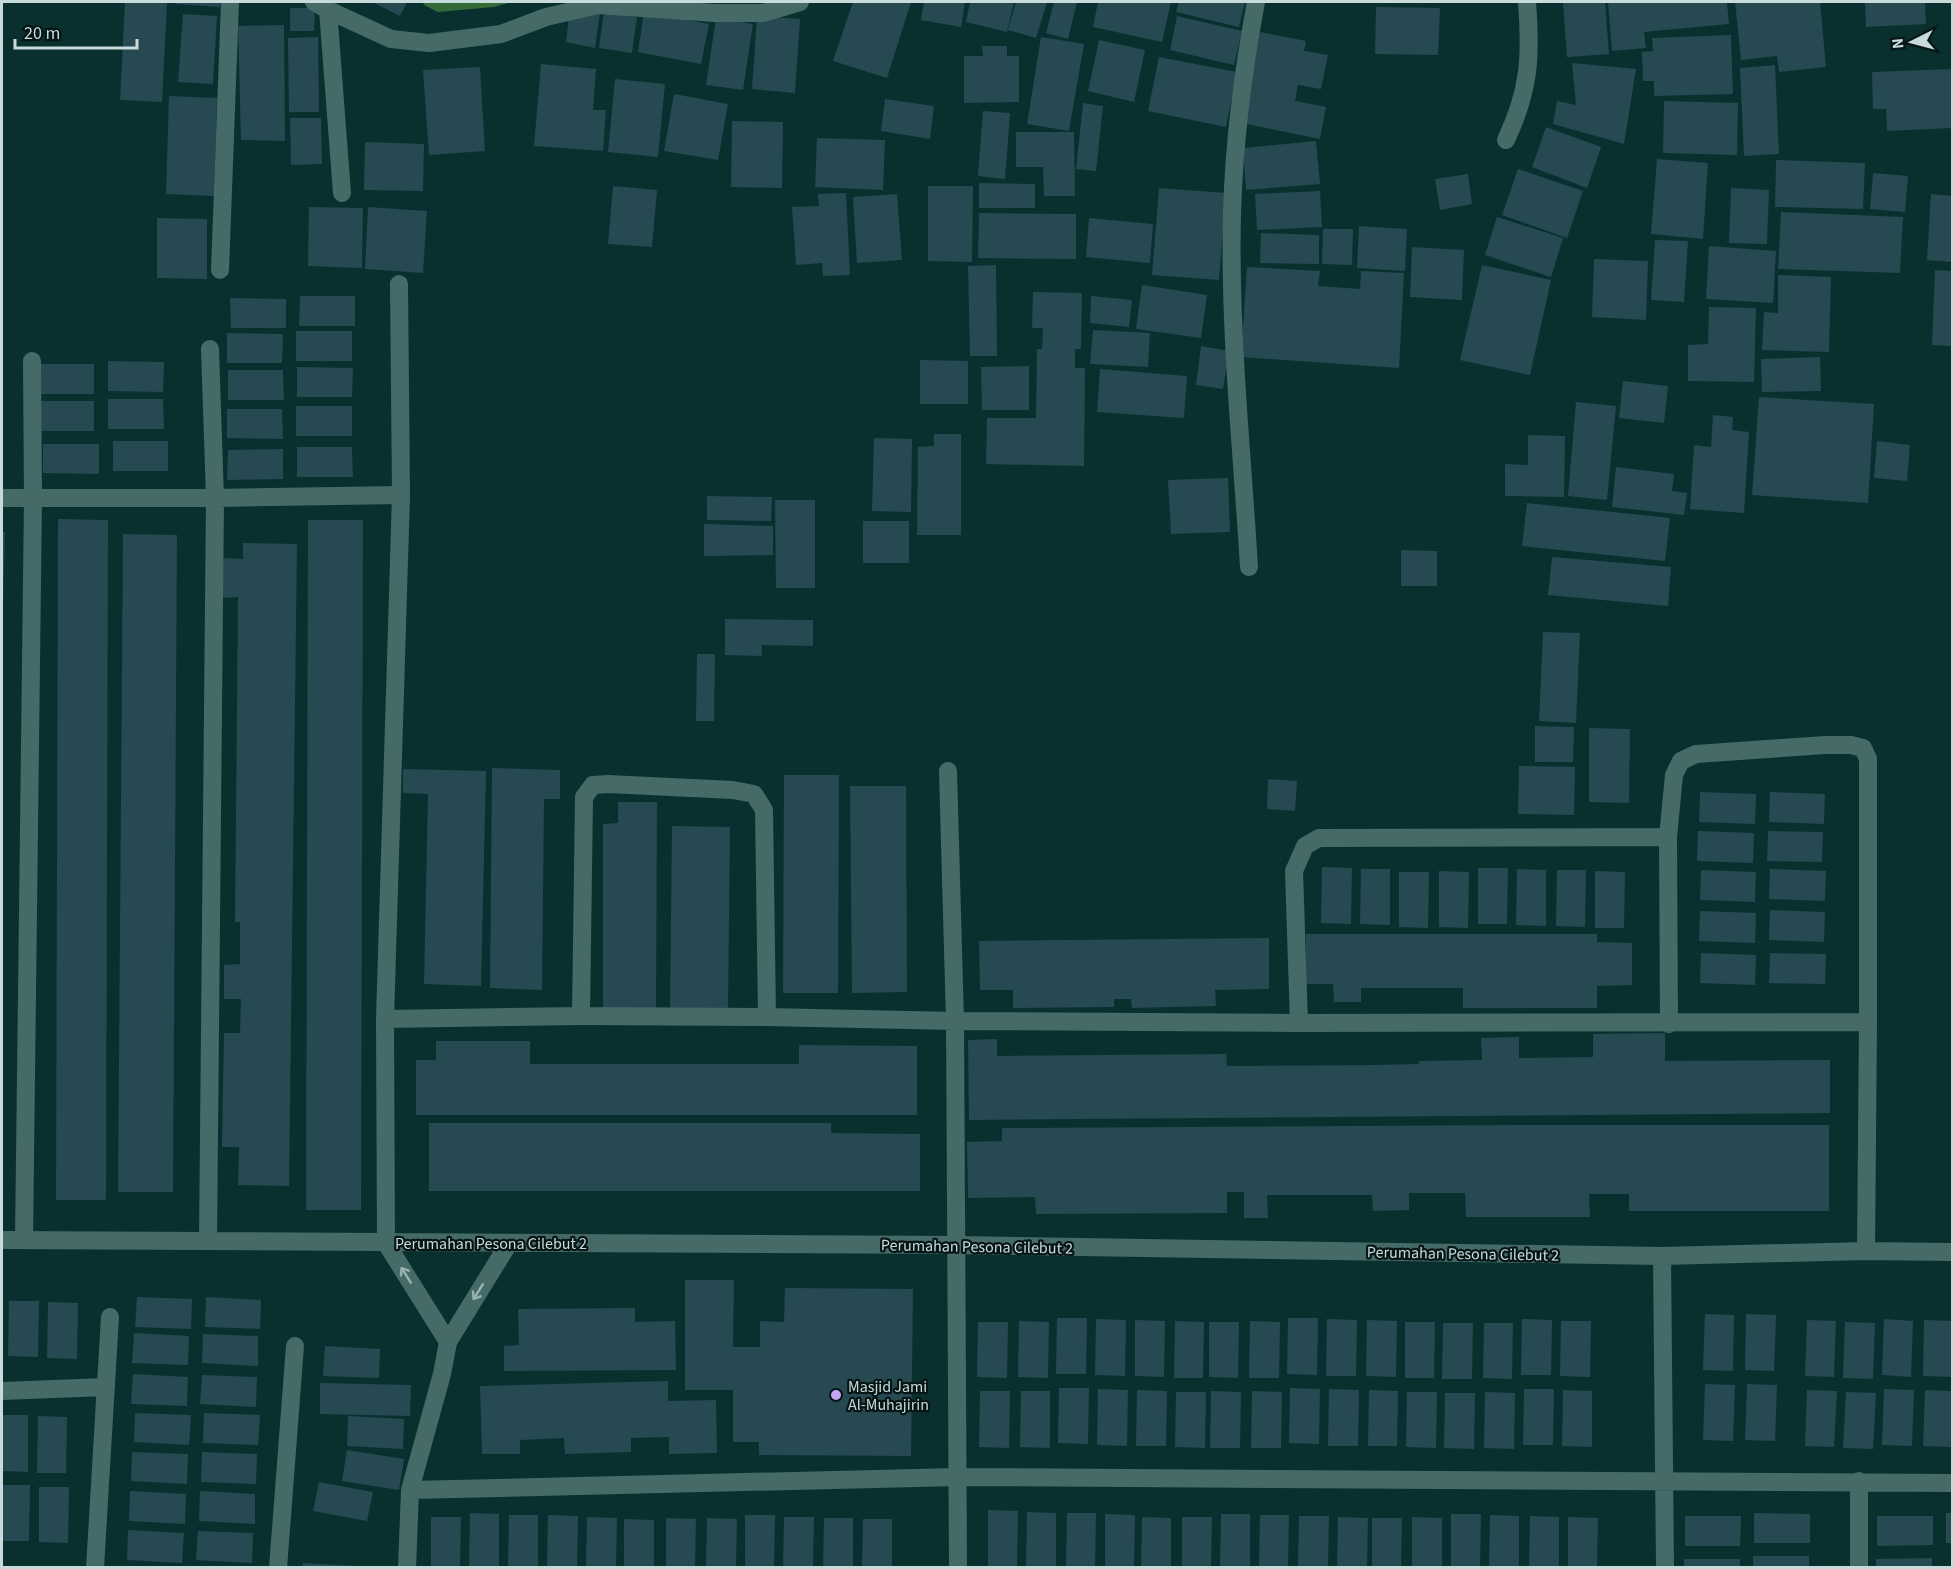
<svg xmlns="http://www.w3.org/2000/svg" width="1954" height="1569" font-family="'Source Sans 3',sans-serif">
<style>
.forest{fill:#336a38}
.building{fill:#274951}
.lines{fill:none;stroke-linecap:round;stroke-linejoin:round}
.minor{stroke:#456a68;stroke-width:18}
.oneway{stroke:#9ab3b2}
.poi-dot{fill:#c7a6ef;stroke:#061515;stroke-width:2}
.labels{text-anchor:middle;stroke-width:4.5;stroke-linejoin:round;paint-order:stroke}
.street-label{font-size:16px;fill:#c7dbda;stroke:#061515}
.poi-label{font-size:16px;fill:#c7dbda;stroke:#061515;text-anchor:start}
</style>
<rect width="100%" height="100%" fill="#09302f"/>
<!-- forest -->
<path class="forest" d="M423,2H512L494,7L438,12L424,5Z"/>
<!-- building -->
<path class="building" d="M125,2H167L162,102L120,100Z
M175,2H220V7L175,4Z
M375,2H407L400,16L374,3Z
M853,2H911L887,78L833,61Z
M924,2H965L961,27L921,20Z
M970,2H1014L1007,32L966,22Z
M1016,2H1047L1036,38L1008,30Z
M1054,2H1077L1068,39L1046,33Z
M1098,2H1171L1162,42L1093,27Z
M1179,2H1245L1239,27L1176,12Z
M1563,2H1605L1609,54L1567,57Z
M1608,2H1727L1729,24L1644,32L1646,48L1612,51Z
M1735,2H1820L1826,67L1779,72L1777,56L1741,60Z
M1865,2H1925L1926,24L1866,27Z
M1376,7L1440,8L1438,55L1375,54Z
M290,8H315L314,31H290Z
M604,11L637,17L632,53L599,48Z
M644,12L709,24L701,64L638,52Z
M600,13L595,48L566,42L569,17Z
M183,14L217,16L213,84L178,82Z
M757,16L800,19L795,93L752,89Z
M1177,16L1242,31L1234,65L1170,50Z
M716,18L753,24L743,90L706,85Z
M284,25L285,141L241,140L238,26Z
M1260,32L1306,41L1304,51L1328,55L1321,89L1298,85L1295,101L1326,107L1320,139L1242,123Z
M1731,35L1733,94L1654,96V81H1643L1642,52L1653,51L1652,38Z
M318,37L319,112H289L288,38Z
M1041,37L1084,44L1069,131L1027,124Z
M1099,40L1145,50L1134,102L1088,91Z
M982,46H1007V56H1019V102L964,103V56H983Z
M1159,57L1237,72L1226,127L1148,111Z
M1572,63L1636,69L1624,144L1553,124L1557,101L1576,105Z
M541,64L596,69L593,110H606L603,151L534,146Z
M1775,65L1779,154L1744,156L1740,68Z
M480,67L485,151L429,155L423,70Z
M1952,69V128L1887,131L1886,109H1873L1872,72Z
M615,79L665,84L658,157L608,152Z
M674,94L728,104L718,160L664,151Z
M169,96L217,98L214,196L166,194Z
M885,99L934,106L930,139L881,131Z
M1664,101L1738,103L1737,155L1663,153Z
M1083,103L1103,106L1096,171L1076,169Z
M983,111L1010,113L1005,179L978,176Z
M290,118H321L322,164L291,165Z
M732,121L783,122L782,188L731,187Z
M1546,127L1601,147L1587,188L1532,167Z
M1016,132H1074L1075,196H1044L1043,167H1016Z
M817,138L885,140L883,190L815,187Z
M1316,141L1320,184L1246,190L1243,148Z
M365,142L424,144L423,191L364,190Z
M1657,159L1708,163L1703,239L1651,234Z
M1776,160L1865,163L1863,209L1775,207Z
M1518,169L1583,191L1567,238L1502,215Z
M1873,173L1908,176L1905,212L1870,209Z
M1468,174L1472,204L1440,210L1435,179Z
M979,183L1035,184V208H979Z
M613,186L657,190L652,247L608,244Z
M928,186H973L972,262L928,261Z
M1159,188L1226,193L1219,280L1152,275Z
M1731,188L1769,190L1767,244L1729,243Z
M1320,191L1322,227L1257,230L1255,194Z
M846,193L850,275L823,276L822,263L796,265L792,207L819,206L818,194Z
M897,194L902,260L857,263L853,197Z
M1931,194L1952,196V262L1927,260Z
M309,207L363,208L362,268L308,266Z
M368,207L427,211L423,273L365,269Z
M1781,212L1903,217L1900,273L1778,269Z
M979,213L1076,214V259L978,258Z
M1497,217L1563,238L1551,277L1485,255Z
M157,218L207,219V279L157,278Z
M1089,218L1153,224L1150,263L1086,257Z
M1359,226L1407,229L1405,271L1357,268Z
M1323,229H1353L1352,265L1322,264Z
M1261,233L1319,235V264L1260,263Z
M1655,240L1688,241L1684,302L1651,300Z
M1709,246L1776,251L1773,303L1706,299Z
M1412,247L1464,250L1462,300L1410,297Z
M1594,259L1648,261L1646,320L1592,317Z
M996,265L997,356H970L968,266Z
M1482,265L1551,280L1530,375L1460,360Z
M1247,267L1320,271L1318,286L1360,289L1361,271L1404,273L1399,368L1241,357Z
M1935,270L1952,271V346L1932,345Z
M1778,275L1831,277L1829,352L1762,350L1764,312L1778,313Z
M1142,285L1207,295L1201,338L1136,329Z
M1033,292L1082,293L1081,349H1075V368H1085L1084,466L986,464L987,418H1036L1037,349H1042L1043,328H1032Z
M300,296H355V326H299Z
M1091,296L1132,300L1129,327L1090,323Z
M230,298L286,299V328H231Z
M1709,307L1756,308L1754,382L1688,381V345L1708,344Z
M1093,330L1150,333L1148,367L1090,364Z
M296,331H352V361H296Z
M227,333L283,334L282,363H227Z
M1201,346L1229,351L1223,389L1196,385Z
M1820,357L1821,391L1762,392L1761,359Z
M920,360L968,361V404H920Z
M108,361L164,362L163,392L108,391Z
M38,364H94V394H39Z
M1029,366V410H982L981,367Z
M297,367L353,368L352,397H297Z
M1100,369L1187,376L1184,418L1097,412Z
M228,370H283L284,400H228Z
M1623,381L1668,386L1664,423L1619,418Z
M1759,397L1874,404L1868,503L1752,495Z
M108,399H163L164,429H108Z
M39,401H94V431H39Z
M1576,402L1616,406L1607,500L1568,496Z
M296,406H352V436H296Z
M227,409H282L283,439L227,438Z
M1713,415L1733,417L1732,430L1749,432L1744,513L1690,509L1694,445L1711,447Z
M934,434H961V535H917L918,447L934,446Z
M1528,435L1565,436L1564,497L1505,496V464L1528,465Z
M874,438L912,439L911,512L872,511Z
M113,441H168V471H113Z
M1877,441L1910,445L1907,481L1874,478Z
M43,444H99V474L43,473Z
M297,447H352L353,477H297Z
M283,449V479L227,480L228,450Z
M1616,467L1674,474L1672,491L1687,493L1684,515L1612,507Z
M1228,478L1230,532L1171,534L1168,480Z
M707,496L772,497L771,521L707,520Z
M775,500H815V588H776Z
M1527,503L1670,518L1665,561L1522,546Z
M58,519L108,520L106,1200H56Z
M308,520H363L361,1210H306Z
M863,521H909V563H863Z
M704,524L773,526V555L704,556Z
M2,532H5L3,607H2Z
M123,534L177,535L173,1192H118Z
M243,543L297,544L289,1186L238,1185L239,1147H222L224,1033H240L241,999H224V965L240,964V922H235L238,597L223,598V558L243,559Z
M1401,550L1437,551V586H1401Z
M1552,557L1671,567L1668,606L1548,595Z
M725,619L813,620V646L762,645V656L725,655Z
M1543,632L1580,633L1576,723L1539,721Z
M697,654H715L714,721H696Z
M1535,726L1574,727L1573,762H1535Z
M1589,728L1630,729L1629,803L1589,802Z
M1519,766L1575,767L1574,815L1518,814Z
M492,768L560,770V799H544L542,990L490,988Z
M403,769L486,771L481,986L424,984L428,794L403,793Z
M784,775H839L838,993H783Z
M1268,779L1297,781L1295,811L1267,809Z
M850,786H906L907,992L852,993Z
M1700,792L1756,794L1755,824L1699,822Z
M1770,792L1825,794L1824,824L1769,822Z
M618,802H657L656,1008H603V824L618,823Z
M672,826L730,827L728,1010L670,1009Z
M1698,831L1754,833L1753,863L1697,861Z
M1768,831L1823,832L1822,862L1767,861Z
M1322,867L1352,868L1351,924L1321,923Z
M1478,868H1508L1507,924H1478Z
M1361,869H1390V925L1360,924Z
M1517,869L1546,870V926L1516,925Z
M1770,869L1826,871L1825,901L1769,899Z
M1557,870H1586L1585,927L1556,926Z
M1701,870L1756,872L1755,902L1700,900Z
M1439,871L1469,872L1468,928L1439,927Z
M1595,871L1625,872L1624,928H1595Z
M1399,872H1429L1428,928L1399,927Z
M1770,910L1825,912L1824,942L1769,940Z
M1700,911L1756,913L1755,943L1699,941Z
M1306,934H1597V942L1632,943V985L1597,986V1008H1463V988H1361V1002H1334L1333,984H1306Z
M1269,938V989L1215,990L1216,1006L1132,1008L1131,999H1114V1007L1013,1008V990H980L979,941Z
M1701,953L1756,955L1755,985L1700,983Z
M1770,953L1826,954L1825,984L1769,983Z
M1665,1033V1061L1830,1060V1113L969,1120L968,1040L997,1039V1056L1226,1054L1227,1066L1374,1065L1419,1064V1061L1482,1060L1481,1038L1519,1037V1058L1593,1057V1034Z
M436,1041H530V1064H799V1045L917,1046V1115H416V1060H436Z
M429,1123H831V1133L920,1134V1191H429Z
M1518,1125H1829V1211H1629V1194H1589L1590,1217H1466L1465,1193H1409V1210L1373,1211L1372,1195H1267L1268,1218H1244V1192H1227V1213L1036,1214L1035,1197L968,1198L967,1142L1002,1141V1128Z
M685,1280H734L733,1347H760V1321L784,1322L785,1288L913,1289L911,1456L759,1455V1442H733V1390H685Z
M137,1297L192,1299L191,1329L135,1327Z
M206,1297L261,1300L260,1329L205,1327Z
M9,1301H39L38,1357L8,1356Z
M48,1302L78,1303L77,1359L47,1358Z
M635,1308V1322L675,1321L676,1370L504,1371V1346L519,1345L518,1309Z
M1705,1314L1734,1315L1733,1371L1703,1370Z
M1746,1314L1776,1315L1774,1371L1745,1370Z
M1057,1318H1087L1086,1374H1056Z
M1288,1318H1318L1317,1375L1287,1374Z
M1096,1319L1126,1320L1125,1376L1095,1375Z
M1327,1319L1357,1320L1356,1376H1326Z
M1522,1319L1552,1320L1551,1375H1521Z
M1884,1319L1913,1321L1911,1377L1882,1375Z
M1135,1320L1165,1321L1164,1377L1135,1376Z
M1367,1320L1397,1321L1396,1377L1366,1376Z
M1807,1320L1836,1321L1834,1377L1805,1376Z
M1924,1320L1952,1321V1377L1923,1376Z
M1019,1321L1049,1322L1048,1378L1018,1377Z
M1175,1321L1204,1322L1203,1378H1174Z
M1250,1321L1280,1322L1279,1378H1249Z
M1561,1321H1591L1590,1377L1560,1376Z
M978,1322H1008L1007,1378L977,1377Z
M1209,1322H1239L1238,1378L1209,1377Z
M1405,1322H1435L1434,1378H1405Z
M1845,1322L1875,1323L1873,1379L1843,1378Z
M1443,1323H1473L1472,1379H1442Z
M1484,1323H1513L1512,1379L1483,1378Z
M134,1333L189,1336L188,1365L132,1363Z
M203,1334L258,1336V1366L202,1363Z
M325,1346L380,1349L379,1378L323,1376Z
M133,1374L188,1377L187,1406L131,1404Z
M202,1375L257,1377L256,1407L200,1404Z
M668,1381V1401L716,1400L717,1453L669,1454V1437L631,1438V1452L565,1454L564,1438L520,1440V1454H482L480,1386Z
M320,1383L411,1385L410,1416L320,1414Z
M1705,1384L1735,1385L1733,1441L1703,1440Z
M1747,1384L1777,1385L1775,1441L1745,1440Z
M1059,1388H1089L1088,1444L1058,1443Z
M1290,1388L1320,1389L1319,1444L1289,1443Z
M1098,1389L1128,1390L1127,1446L1097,1445Z
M1329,1389L1359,1390L1358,1446H1328Z
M1524,1389H1554L1553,1445H1523Z
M1884,1389L1914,1390L1912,1446L1882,1445Z
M1137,1390L1167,1391L1166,1446H1136Z
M1369,1390L1398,1391L1397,1446H1368Z
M1563,1390L1592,1391V1447L1562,1446Z
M1807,1390L1837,1391L1834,1447L1805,1446Z
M1925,1390L1952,1391V1447L1923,1446Z
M980,1391H1010L1009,1448L979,1447Z
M1021,1391H1050V1448L1020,1447Z
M1211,1391L1241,1392L1240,1448H1210Z
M1252,1391L1282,1392L1281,1448H1251Z
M1176,1392H1206L1205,1448L1175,1447Z
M1407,1392H1437L1436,1448L1406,1447Z
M1485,1392L1515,1393L1514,1449L1484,1448Z
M1846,1392L1876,1393L1873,1449L1843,1448Z
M1445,1393H1475L1474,1449L1444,1448Z
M135,1413L191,1415L189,1445L134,1442Z
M204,1413L260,1415L258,1445L203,1443Z
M2,1415H28V1472L2,1471Z
M38,1416L67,1417L66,1473H37Z
M348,1416L404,1419L403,1449L347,1446Z
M347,1450L404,1459L399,1490L342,1481Z
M132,1452L188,1454L187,1484L131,1481Z
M202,1452L257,1454L256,1484L201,1482Z
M319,1482L373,1492L367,1521L313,1511Z
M2,1485H30L29,1541H2Z
M39,1487H69L68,1543L39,1542Z
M130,1491L186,1494L185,1524L129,1521Z
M200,1491L255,1494V1524L199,1521Z
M988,1510L1018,1511L1017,1567H988Z
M1027,1512L1056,1513V1568H1026Z
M470,1513L499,1514V1568H469Z
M1067,1513H1096L1095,1568H1066Z
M1754,1513L1810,1514V1543H1754Z
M1946,1513H1952V1543H1946Z
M1105,1514L1135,1515L1134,1568H1105Z
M1221,1514H1250V1568H1220Z
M1451,1514H1481L1480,1568H1451Z
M509,1515H538V1568H508Z
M548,1515L578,1516L577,1568H547Z
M745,1515H775L774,1568H745Z
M1260,1515H1289L1288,1568H1259Z
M1490,1515L1519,1516V1568H1489Z
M1299,1516H1329L1328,1568H1298Z
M1530,1516L1559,1517V1568H1529Z
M1685,1516H1741L1740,1546H1685Z
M1877,1516H1933V1545L1877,1546Z
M431,1517H461L460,1568H431Z
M587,1517L617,1518L616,1568H586Z
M784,1517H814L813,1568H783Z
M1142,1517L1171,1518V1568H1141Z
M1182,1517H1212L1211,1568H1182Z
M1338,1517L1368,1518L1367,1568H1337Z
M1412,1517L1442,1518V1568H1412Z
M1568,1517L1598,1518L1597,1568H1568Z
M666,1518L696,1519L695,1568H666Z
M707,1518L737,1519L736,1568H706Z
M824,1518H853V1568H823Z
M1372,1518H1402L1401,1568H1372Z
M624,1519L654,1520V1568H624Z
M863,1519H892V1568H862Z
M128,1530L184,1533L182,1563L127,1560Z
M198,1531L253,1533L252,1563L196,1560Z
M1753,1556H1809V1568H1753Z
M1932,1558V1568H1876V1559Z
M1684,1559H1740V1568H1684Z
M303,1563L356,1566V1568H302Z"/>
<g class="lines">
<!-- minor -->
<path class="minor" d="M314,2L328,10L391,39L429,43L501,34L546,17L598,5L715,13H763L800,2
M328,10L342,193
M1506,140C1530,89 1531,56 1527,2
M220,270L230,2
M401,495L385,1019L386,1243L448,1342
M2,498H215L401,495L399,284
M1249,567C1242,449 1229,331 1232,213C1234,143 1243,71 1256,2
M948,771L955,1021L958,1568
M581,1016L584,797L593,785L608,784L733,790L754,794L764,810L767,1017
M385,1019L581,1016L767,1017L955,1021L1299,1023L1868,1022
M1299,1023L1294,871L1305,846L1319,838L1668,837
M1669,1024L1668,837L1674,775L1681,761L1696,754L1825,745H1851L1863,748L1868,759V1022L1866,1251
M2,1240L957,1245L1662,1256L1866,1251L1952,1252
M24,1240L33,498L32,361
M208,1241L215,498L210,349
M1662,1256L1665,1568
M2,1391L106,1387
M1859,1481V1568
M410,1490L958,1477L1952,1483
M95,1568L110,1317
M278,1568L295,1346
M407,1568L410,1490L442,1374L448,1342L509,1243"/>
</g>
<!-- one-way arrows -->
<defs><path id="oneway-shaft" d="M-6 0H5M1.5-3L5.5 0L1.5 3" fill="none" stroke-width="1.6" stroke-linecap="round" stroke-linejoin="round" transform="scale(1.5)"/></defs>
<g class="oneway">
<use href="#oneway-shaft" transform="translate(406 1275) rotate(-122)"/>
<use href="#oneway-shaft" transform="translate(478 1292) rotate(122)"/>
</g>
<!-- markers -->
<circle class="poi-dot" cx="836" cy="1395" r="6"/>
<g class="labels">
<!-- street labels -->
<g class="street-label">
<text x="491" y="1249">Perumahan Pesona Cilebut 2</text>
<text transform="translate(977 1246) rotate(1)" y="6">Perumahan Pesona Cilebut 2</text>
<text transform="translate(1463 1253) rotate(1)" y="6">Perumahan Pesona Cilebut 2</text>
</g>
<!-- poi labels -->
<g class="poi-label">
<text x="848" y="1392">Masjid Jami<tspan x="848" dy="18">Al-Muhajirin</tspan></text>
</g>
</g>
<!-- border -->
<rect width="1954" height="1569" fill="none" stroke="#c7dbda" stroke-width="6"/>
<!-- north arrow -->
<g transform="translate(1912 42) rotate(264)" stroke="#061515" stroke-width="4.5" paint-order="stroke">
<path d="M0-4.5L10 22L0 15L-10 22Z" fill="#c7dbda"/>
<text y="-9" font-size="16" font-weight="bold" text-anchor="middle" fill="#c7dbda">N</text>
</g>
<!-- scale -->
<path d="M15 39v9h122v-9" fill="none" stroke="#c7dbda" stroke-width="3"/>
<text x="24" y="39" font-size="18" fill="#c7dbda" stroke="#061515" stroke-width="4.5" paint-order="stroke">20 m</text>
</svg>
